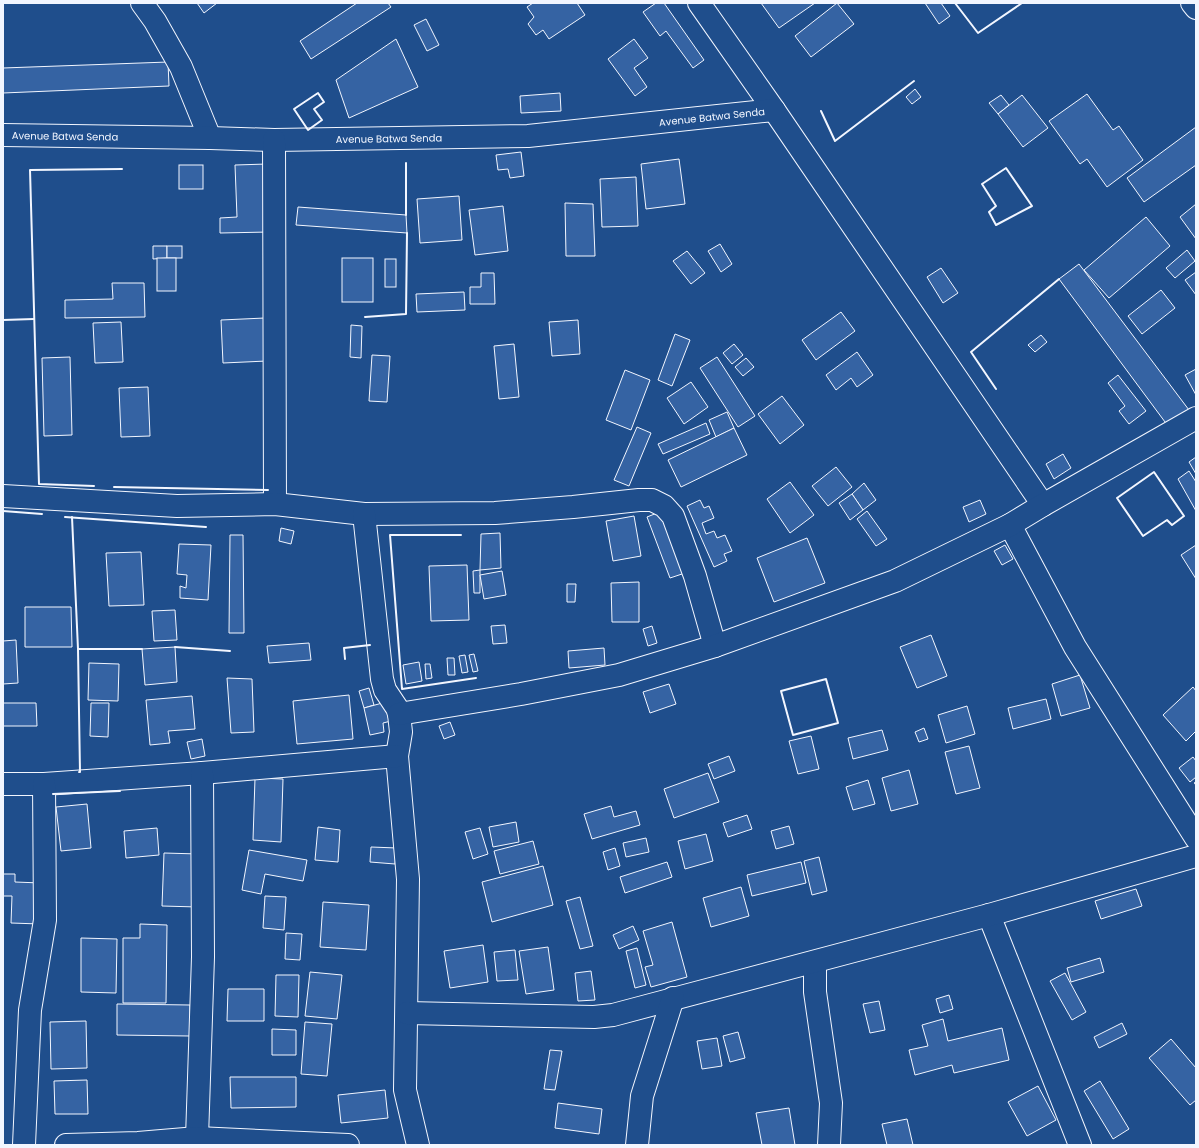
<svg xmlns="http://www.w3.org/2000/svg" width="1199" height="1148" viewBox="0 0 1199 1148" font-family="Poppins,sans-serif">
	<style>
		.building { fill: #3563a3; stroke: #f2f6ff }
		.lines { fill: none; stroke-linecap: round; stroke-linejoin: round }
		.minor-casing { stroke: #f2f6ff; stroke-width: 24 }
		.minor { stroke: #1f4e8c; stroke-width: 22 }
		.wall { stroke: #f2f6ff; stroke-width: 2 }
		.labels { text-anchor: middle; dominant-baseline: central; stroke-width: 3; stroke-linejoin: round; paint-order: stroke }
		.street-label { font-size: 10px; fill: #f2f6ff; stroke: #1f4e8c }
	</style>
	<rect width="100%" height="100%" fill="#1f4e8c"/>
	<g class="building">
		<polygon points="197,3 217,3 204,13"/>
		<polygon points="357,3 388,3 391,7 311,59 300,41"/>
		<polygon points="533,3 577,3 585,15 549,39 543,30 536,35 528,24 534,17 527,7"/>
		<polygon points="656,3 664,3 704,60 693,68 666,31 660,36 643,12"/>
		<polygon points="761,3 815,3 779,28"/>
		<polygon points="837,3 854,24 811,57 795,36"/>
		<polygon points="925,3 941,3 950,16 939,24"/>
		<polygon points="426,19 439,45 427,51 414,25"/>
		<polygon points="396,39 418,87 349,118 336,80"/>
		<polygon points="634,39 648,58 634,68 647,87 635,96 608,59"/>
		<polygon points="168,62 169,86 3,93 3,68"/>
		<polygon points="915,89 921,97 912,104 906,97"/>
		<polygon points="560,93 561,111 521,113 520,96"/>
		<polygon points="1087,94 1113,130 1119,126 1143,160 1107,187 1087,159 1080,164 1049,121"/>
		<polygon points="1001,95 1009,105 998,114 989,103"/>
		<polygon points="1022,95 1048,128 1023,147 998,114"/>
		<polygon points="1196,127 1196,165 1144,202 1127,178"/>
		<polygon points="521,152 524,176 510,178 508,169 498,170 496,155"/>
		<polygon points="679,159 685,204 646,209 641,164"/>
		<polygon points="267,164 270,232 220,233 220,218 237,217 235,165"/>
		<rect x="179" y="165" width="24" height="24"/>
		<polygon points="636,177 638,226 602,227 600,179"/>
		<polygon points="459,196 462,240 420,243 417,199"/>
		<polygon points="565,203 593,204 595,256 566,256"/>
		<polygon points="1196,204 1196,239 1180,217"/>
		<polygon points="503,206 508,251 475,255 469,210"/>
		<polygon points="298,207 406,215 407,233 296,225"/>
		<polygon points="1146,217 1170,246 1109,298 1084,270"/>
		<polygon points="720,244 732,264 721,272 708,251"/>
		<polygon points="153,246 167,246 167,258 153,259"/>
		<rect x="167" y="246" width="15" height="12"/>
		<polygon points="1187,250 1195,261 1175,278 1166,268"/>
		<polygon points="687,251 705,273 691,284 673,261"/>
		<rect x="157" y="258" width="19" height="33"/>
		<rect x="342" y="258" width="31" height="44"/>
		<rect x="385" y="259" width="11" height="28"/>
		<polygon points="1079,264 1189,410 1168,426 1059,279"/>
		<polygon points="941,268 958,293 943,303 927,277"/>
		<polygon points="1196,272 1196,295 1185,280"/>
		<polygon points="481,273 494,273 495,304 470,304 470,287 481,287"/>
		<polygon points="112,283 144,283 145,317 65,318 65,300 113,299"/>
		<polygon points="1161,290 1175,308 1142,334 1128,316"/>
		<polygon points="464,292 465,310 417,312 416,294"/>
		<polygon points="841,312 855,331 816,360 802,340"/>
		<polygon points="265,318 267,361 223,363 221,320"/>
		<polygon points="578,320 580,354 552,356 549,322"/>
		<polygon points="121,322 123,362 95,363 93,323"/>
		<polygon points="351,325 362,326 361,358 350,357"/>
		<polygon points="675,334 690,340 672,386 658,380"/>
		<polygon points="1041,335 1047,342 1035,352 1028,345"/>
		<polygon points="514,344 519,397 499,399 494,346"/>
		<polygon points="734,344 743,355 732,364 723,353"/>
		<polygon points="857,352 873,375 857,387 851,378 836,390 826,375"/>
		<polygon points="372,355 390,356 387,402 369,401"/>
		<polygon points="70,357 72,435 44,436 42,358"/>
		<polygon points="717,357 755,416 738,427 700,368"/>
		<polygon points="746,358 754,367 743,376 735,367"/>
		<polygon points="1196,369 1196,395 1185,375"/>
		<polygon points="625,370 650,380 631,430 606,420"/>
		<polygon points="1118,375 1146,411 1129,424 1119,411 1125,406 1108,383"/>
		<polygon points="691,382 708,407 684,424 667,398"/>
		<polygon points="148,387 150,436 121,437 119,388"/>
		<polygon points="782,396 804,425 780,444 758,414"/>
		<polygon points="727,412 734,428 716,437 709,420"/>
		<polygon points="706,423 710,434 663,454 658,444"/>
		<polygon points="637,427 651,433 629,486 614,480"/>
		<polygon points="734,428 747,455 681,487 668,460"/>
		<polygon points="1063,454 1071,468 1054,479 1046,464"/>
		<polygon points="1196,457 1196,474 1189,462"/>
		<polygon points="836,467 852,487 828,506 812,486"/>
		<polygon points="1189,471 1196,482 1196,511 1178,479"/>
		<polygon points="790,482 814,515 790,533 767,499"/>
		<polygon points="864,483 876,500 863,510 852,494"/>
		<polygon points="852,494 863,510 850,520 839,503"/>
		<polygon points="700,500 704,508 709,506 714,518 702,523 706,534 714,531 717,538 725,535 732,551 724,554 727,561 714,567 687,506"/>
		<polygon points="980,500 986,514 969,522 963,507"/>
		<polygon points="662,511 685,573 670,578 647,517"/>
		<polygon points="867,511 887,539 876,546 857,519"/>
		<polygon points="634,516 641,556 613,561 606,521"/>
		<polygon points="281,528 294,531 291,544 279,541"/>
		<polygon points="500,533 501,568 480,570 481,534"/>
		<polygon points="230,535 243,535 244,633 229,633"/>
		<polygon points="807,538 825,583 774,602 757,558"/>
		<polygon points="179,544 211,545 208,600 180,598 180,586 186,588 187,575 177,574"/>
		<polygon points="1005,545 1013,559 1002,565 994,551"/>
		<polygon points="1196,545 1196,579 1181,555"/>
		<polygon points="141,552 144,605 109,606 106,553"/>
		<polygon points="467,565 469,620 431,621 429,566"/>
		<polygon points="480,570 480,593 474,593 473,571"/>
		<polygon points="502,571 506,595 484,599 480,575"/>
		<polygon points="639,582 639,622 612,622 611,583"/>
		<polygon points="567,584 576,584 575,602 567,602"/>
		<polygon points="25,607 71,607 72,647 25,647"/>
		<polygon points="175,610 177,640 154,641 152,611"/>
		<polygon points="505,625 507,643 493,644 491,626"/>
		<polygon points="652,626 657,643 648,646 643,629"/>
		<polygon points="931,635 947,676 917,688 900,647"/>
		<polygon points="16,640 18,683 3,684 3,641"/>
		<polygon points="309,643 311,660 269,663 267,646"/>
		<polygon points="175,647 177,682 145,685 142,649"/>
		<polygon points="604,648 605,665 569,668 568,651"/>
		<polygon points="474,654 478,671 473,672 469,655"/>
		<polygon points="465,655 468,672 462,673 459,656"/>
		<polygon points="447,658 454,658 455,675 448,675"/>
		<polygon points="419,662 422,681 406,684 403,665"/>
		<polygon points="89,663 119,664 118,701 88,700"/>
		<polygon points="425,664 430,664 432,678 426,679"/>
		<polygon points="1080,675 1090,708 1061,716 1052,684"/>
		<polygon points="227,678 252,679 254,732 231,733"/>
		<polygon points="669,684 676,704 650,713 643,692"/>
		<polygon points="1193,687 1196,691 1196,731 1186,741 1163,715"/>
		<polygon points="369,688 374,705 364,708 359,691"/>
		<polygon points="349,695 353,739 297,744 293,701"/>
		<polygon points="192,696 195,729 168,731 170,743 150,745 146,700"/>
		<polygon points="1046,699 1051,719 1013,729 1008,708"/>
		<polygon points="386,702 391,721 383,723 384,732 370,735 364,708"/>
		<polygon points="3,703 36,703 37,726 3,726"/>
		<polygon points="91,703 109,703 108,737 90,736"/>
		<polygon points="967,706 975,734 946,743 938,715"/>
		<polygon points="450,722 455,735 444,739 439,726"/>
		<polygon points="924,728 928,739 919,742 915,732"/>
		<polygon points="882,730 888,750 853,759 848,738"/>
		<polygon points="811,736 819,769 798,774 789,741"/>
		<polygon points="202,739 205,756 191,759 187,742"/>
		<polygon points="969,746 980,788 956,794 945,752"/>
		<polygon points="729,756 735,771 714,779 708,764"/>
		<polygon points="1193,757 1196,761 1196,777 1190,782 1179,768"/>
		<polygon points="909,770 918,804 891,811 882,778"/>
		<polygon points="708,773 719,802 674,818 664,789"/>
		<polygon points="255,778 283,779 281,842 253,840"/>
		<polygon points="868,780 875,804 853,810 846,787"/>
		<polygon points="87,804 91,848 61,851 56,807"/>
		<polygon points="611,806 614,817 636,811 640,825 592,839 584,814"/>
		<polygon points="747,815 752,829 728,837 723,823"/>
		<polygon points="516,822 519,842 493,847 489,827"/>
		<polygon points="789,826 794,844 776,849 771,831"/>
		<polygon points="318,827 340,830 338,862 315,860"/>
		<polygon points="157,828 159,855 126,858 124,831"/>
		<polygon points="480,828 488,854 473,859 465,832"/>
		<polygon points="706,834 713,861 685,869 678,841"/>
		<polygon points="646,838 649,852 626,857 623,843"/>
		<polygon points="533,841 539,864 500,874 494,851"/>
		<polygon points="371,847 397,848 395,864 370,862"/>
		<polygon points="615,848 620,866 608,870 603,852"/>
		<polygon points="249,850 307,860 303,881 265,874 261,894 242,890"/>
		<polygon points="164,853 199,854 198,907 162,906"/>
		<polygon points="819,857 827,891 812,895 804,861"/>
		<polygon points="667,862 672,877 625,893 620,877"/>
		<polygon points="801,862 806,883 752,896 747,875"/>
		<polygon points="543,866 553,905 492,922 482,882"/>
		<polygon points="3,874 15,874 15,882 41,883 40,924 11,923 12,896 3,896"/>
		<polygon points="741,887 749,916 711,927 703,898"/>
		<polygon points="1136,889 1142,906 1101,919 1095,901"/>
		<polygon points="265,896 286,897 284,930 263,928"/>
		<polygon points="580,897 593,946 580,949 566,901"/>
		<polygon points="323,902 369,905 366,950 320,947"/>
		<polygon points="672,922 687,977 651,987 645,967 653,965 643,931"/>
		<polygon points="140,924 167,925 166,1003 123,1003 123,938 140,938"/>
		<polygon points="633,926 639,940 619,949 613,935"/>
		<polygon points="286,933 302,934 300,960 285,959"/>
		<polygon points="81,938 117,939 116,993 81,992"/>
		<polygon points="483,945 488,982 450,988 444,951"/>
		<polygon points="548,947 554,990 526,994 519,951"/>
		<polygon points="637,948 646,985 635,988 626,951"/>
		<polygon points="515,950 518,980 497,981 494,952"/>
		<polygon points="1100,958 1104,972 1071,982 1067,968"/>
		<polygon points="591,971 595,1000 578,1001 575,973"/>
		<polygon points="310,972 342,975 337,1019 305,1016"/>
		<polygon points="1065,973 1086,1012 1072,1020 1050,981"/>
		<polygon points="276,975 299,975 298,1017 275,1016"/>
		<polygon points="228,989 264,989 264,1021 227,1021"/>
		<polygon points="949,995 953,1009 940,1013 936,999"/>
		<polygon points="879,1001 885,1030 870,1033 863,1004"/>
		<polygon points="117,1004 190,1005 190,1036 117,1035"/>
		<polygon points="943,1019 948,1041 1002,1028 1009,1060 954,1073 952,1065 915,1075 909,1050 928,1046 922,1025"/>
		<polygon points="86,1021 87,1068 51,1069 50,1022"/>
		<polygon points="305,1022 332,1024 327,1076 301,1074"/>
		<polygon points="1122,1023 1127,1034 1099,1048 1094,1037"/>
		<polygon points="272,1029 296,1030 296,1055 272,1055"/>
		<polygon points="738,1032 745,1058 730,1062 723,1036"/>
		<polygon points="717,1038 722,1066 702,1069 697,1041"/>
		<polygon points="1171,1039 1196,1068 1196,1100 1190,1105 1149,1058"/>
		<polygon points="550,1050 562,1051 555,1090 544,1089"/>
		<polygon points="230,1077 296,1077 296,1107 231,1108"/>
		<polygon points="87,1080 88,1114 55,1114 54,1081"/>
		<polygon points="1100,1081 1129,1129 1113,1139 1084,1091"/>
		<polygon points="1038,1086 1056,1120 1027,1136 1008,1102"/>
		<polygon points="385,1090 388,1118 341,1123 338,1095"/>
		<polygon points="558,1103 602,1109 599,1134 555,1128"/>
		<polygon points="789,1108 795,1145 762,1145 756,1113"/>
		<polygon points="907,1119 913,1145 887,1145 882,1124"/>
	</g>
	<g class="lines">
		<defs>
			<g id="minor">
				<polyline points="142,3 155,21 181,67 210,138"/>
				<polyline points="699,3 774,110 1043,505"/>
				<polyline points="1192,3 1196,8"/>
				<path id="s1" d="M3,135L210,138L274,140L528,136L774,110"/>
				<polyline points="274,140 275,504"/>
				<polyline points="3,496 177,506 275,504 364,514 495,513 573,507 639,500 652,500 664,506 673,516 695,576 715,646"/>
				<polyline points="364,514 382,679 385,690 397,708 399,714 401,732 397,756 408,879 405,1090 418,1145"/>
				<polyline points="1010,525 1075,647 1196,838"/>
				<polyline points="399,714 521,694 619,675 715,646 895,581 1010,525 1043,505 1196,418"/>
				<polyline points="3,784 44,784 202,773 397,756"/>
				<polyline points="989,915 1080,1145"/>
				<polyline points="815,962 815,992 831,1103 829,1145"/>
				<polyline points="407,1013 594,1017 613,1015 989,915 1196,856"/>
				<polyline points="197,1138 203,957 202,773"/>
				<polyline points="24,1145 30,1010 45,920 44,784"/>
				<polyline points="66,1145 138,1143 197,1138 348,1145"/>
				<polyline points="637,1145 642,1096 673,998"/>
			</g>
		</defs>
		<use href="#minor" class="minor-casing"/>
		<use href="#minor" class="minor"/>
		<g class="wall">
			<polyline points="955,3 978,33 1022,3"/>
			<polygon points="318,93 324,102 314,109 322,120 308,130 294,109"/>
			<polyline points="821,111 835,141 914,81"/>
			<polyline points="406,163 406,215"/>
			<polygon points="1006,168 1032,206 996,225 989,212 996,206 982,184"/>
			<polyline points="365,317 406,314 407,233"/>
			<polyline points="3,320 34,319"/>
			<polyline points="996,389 971,352 1059,279"/>
			<polygon points="1154,472 1184,516 1172,525 1167,520 1143,536 1117,498"/>
			<polyline points="94,486 39,484 30,170 122,169"/>
			<polyline points="114,487 268,490"/>
			<polyline points="3,511 42,514"/>
			<polyline points="65,517 206,527"/>
			<polyline points="72,517 78,649 142,649"/>
			<polyline points="461,535 390,535 402,689 476,678"/>
			<polyline points="175,647 230,651"/>
			<polyline points="78,649 80,772 79,772"/>
			<polyline points="345,659 344,648 370,645"/>
			<polygon points="826,679 838,723 793,735 781,691"/>
			<polyline points="1195,783 1196,784"/>
			<polyline points="53,794 120,791"/>
		</g>
	</g>
	<g class="labels">
		<g class="street-label">
			<text stroke="none"><textPath href="#s1" startOffset="710">Avenue Batwa Senda</textPath></text>
			<text stroke="none"><textPath href="#s1" startOffset="62">Avenue Batwa Senda</textPath></text>
			<text stroke="none"><textPath href="#s1" startOffset="386">Avenue Batwa Senda</textPath></text>
		</g>
	</g>
	<rect width="1199" height="1148" fill="none" stroke="#f2f6ff" stroke-width="8"/>
</svg>
